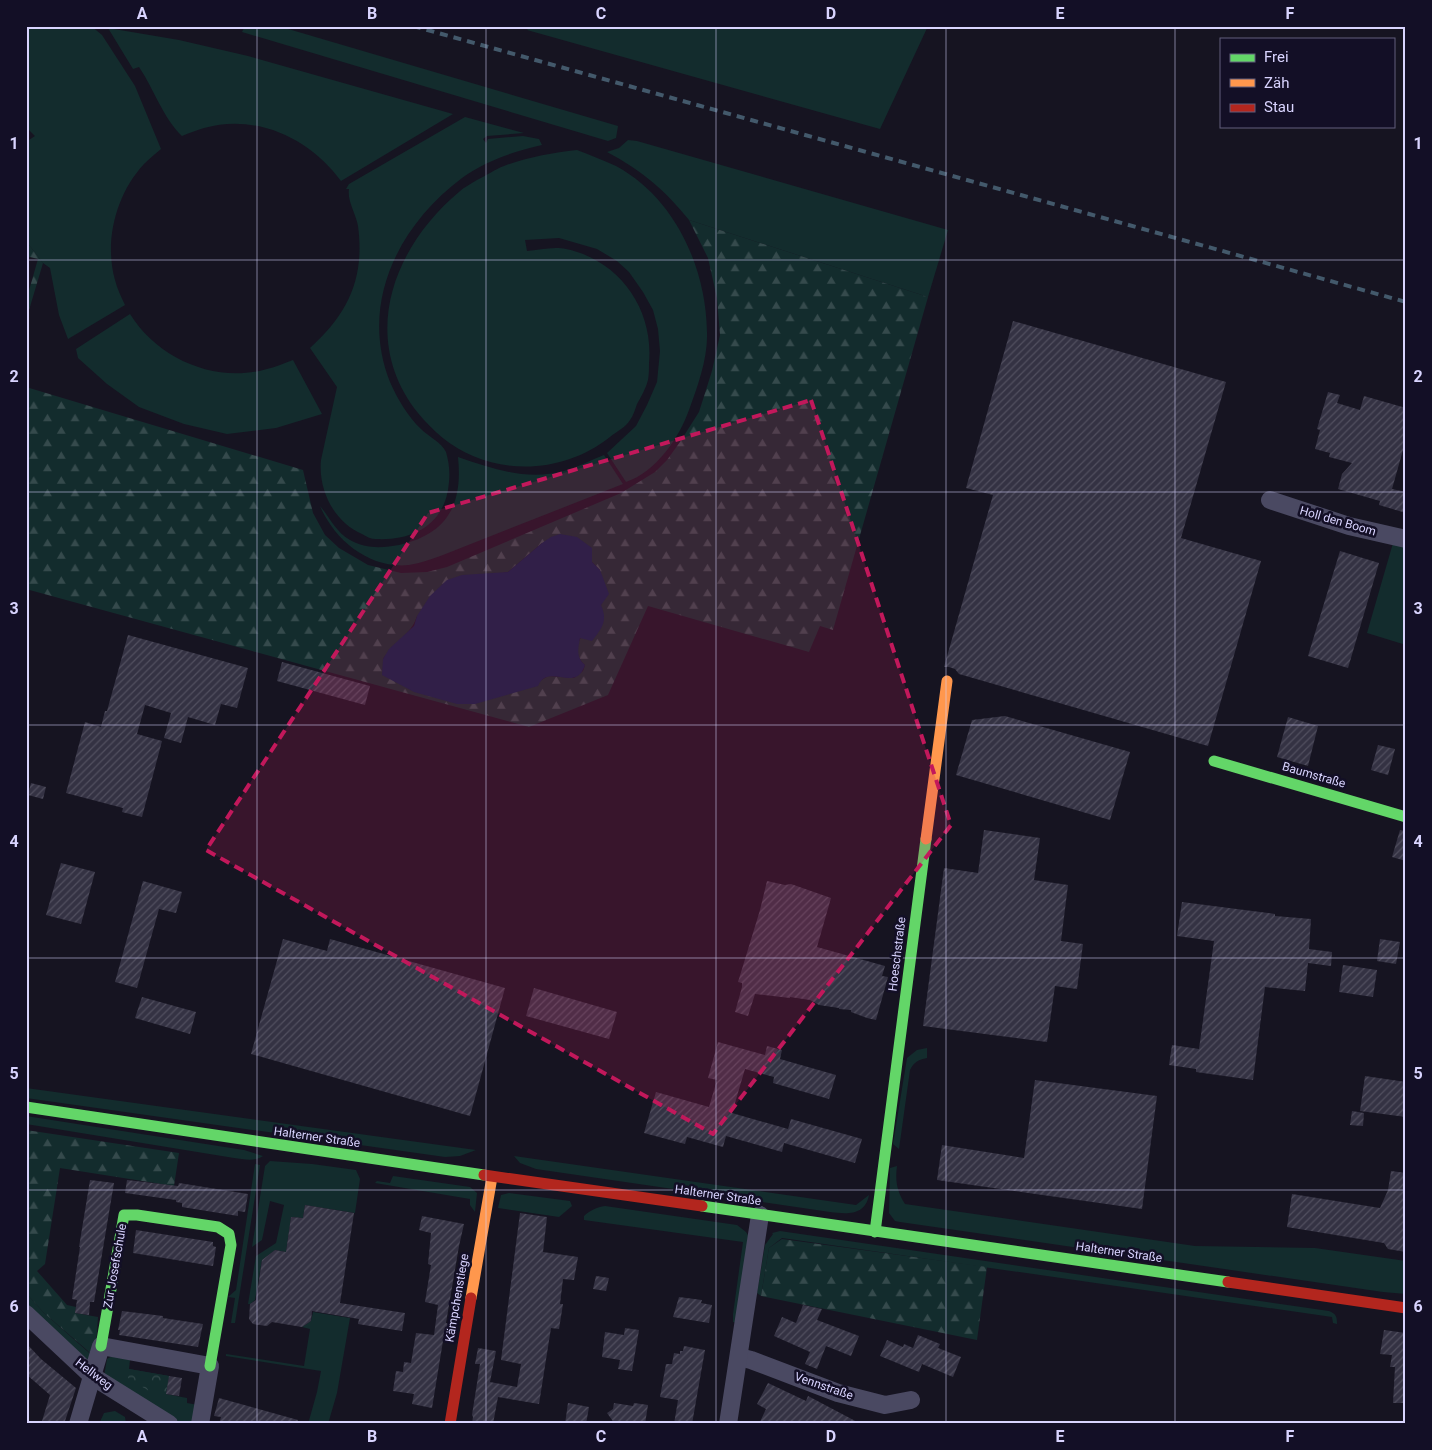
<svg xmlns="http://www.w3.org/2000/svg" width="1432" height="1450" viewBox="0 0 1432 1450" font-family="Roboto,sans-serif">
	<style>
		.grass { fill: #132c2d }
		.forest { fill: url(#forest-firs); fill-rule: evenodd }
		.park { fill: url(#park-crowns) }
		.water { fill: #0d2144 }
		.building { fill: url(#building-hatch) }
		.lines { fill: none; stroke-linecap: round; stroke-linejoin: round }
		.street { stroke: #4a4962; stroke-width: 18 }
		.fast { stroke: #63d668; stroke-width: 11 }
		.slow { stroke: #ff974d; stroke-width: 11 }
		.jam { stroke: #b3261e; stroke-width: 11 }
		.rail { stroke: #43596b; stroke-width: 4; stroke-dasharray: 8 6; stroke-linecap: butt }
		.marked { fill: #c2185b; fill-opacity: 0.2; stroke: #c2185b; stroke-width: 4; stroke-dasharray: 10 6; stroke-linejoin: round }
		.grid { fill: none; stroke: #d9d4ff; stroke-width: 1; stroke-opacity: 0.55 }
		.labels { text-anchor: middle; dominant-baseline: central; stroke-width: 5; stroke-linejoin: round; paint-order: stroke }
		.street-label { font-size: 12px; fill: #d9d4ff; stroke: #130f26 }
		.neatline { fill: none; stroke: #d9d4ff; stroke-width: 2 }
		.grid-label { font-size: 16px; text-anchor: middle; font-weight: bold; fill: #d9d4ff }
	</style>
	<defs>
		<pattern id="forest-firs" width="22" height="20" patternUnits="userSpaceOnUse" patternTransform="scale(1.25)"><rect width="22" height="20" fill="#132c2d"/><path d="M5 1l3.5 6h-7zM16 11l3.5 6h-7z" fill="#354a4c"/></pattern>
		<pattern id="park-crowns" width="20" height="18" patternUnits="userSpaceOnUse" patternTransform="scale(1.25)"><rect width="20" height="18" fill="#132c2d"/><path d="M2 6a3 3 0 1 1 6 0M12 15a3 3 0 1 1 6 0" fill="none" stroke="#354a4c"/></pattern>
		<pattern id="building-hatch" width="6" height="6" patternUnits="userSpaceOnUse" patternTransform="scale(1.25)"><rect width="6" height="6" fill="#343243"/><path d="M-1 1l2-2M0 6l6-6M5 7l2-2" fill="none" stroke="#514f5f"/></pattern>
	</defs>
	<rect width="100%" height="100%" fill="#161421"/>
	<g class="grass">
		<path d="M26,26H91L102,35L135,86L161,149C155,154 149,159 144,164C116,194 104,241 115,280C117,288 121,297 125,305L68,339L59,315L50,268L43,263L26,241V142L35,136L26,127Z"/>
		<polygon points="245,26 278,26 618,126 616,138 608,141 242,32"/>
		<polygon points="531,26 928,26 880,129 527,30"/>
		<path d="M108,28L179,40L248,56L453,114L341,181C310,139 257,113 204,128C197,130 189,133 182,136C163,118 154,89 139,67L133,69Z"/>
		<path d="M465,117L524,133L487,136L483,139L486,143L488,139L523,136L539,139L542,145C515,151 485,161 462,178C398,226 359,304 390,382C397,398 408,417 421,429C428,436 442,443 446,452C449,462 450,472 449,482C446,523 415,541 376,539C371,539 367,537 362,534C334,522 318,490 321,460L337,387L310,348C348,314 365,278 358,226C356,214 347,201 349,189H346L349,184Z"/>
		<path d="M628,140L637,141L948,230L928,297L689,220C665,190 641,170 607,152L619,148Z"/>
		<path d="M577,150C590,155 603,160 616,166C675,198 706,267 707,332C708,358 698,385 689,410C679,438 656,472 626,482L607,453L636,426L647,405L657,382L660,351L658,329L653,310L643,292L629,272L617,261L597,249L559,238L525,240L527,251C539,250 554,246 566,249C619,260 654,309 649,363C649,368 649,375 648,380C646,388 641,397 637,404C635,410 633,416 630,420C626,427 616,432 610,437C571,468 518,475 473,456C451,447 433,431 418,413C359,339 392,248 459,192C464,187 471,184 477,180C486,176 495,169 504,166C528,157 552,153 577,150Z"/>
		<path d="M130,314C158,359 216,384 267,369C276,367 284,363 293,360L322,414L276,428L227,434L184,424L139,407L107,384L78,358L76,349Z"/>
		<path d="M604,455L623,484L443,555C432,559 421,563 409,565C370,569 335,541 320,506C330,518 336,532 350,540C365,549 383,548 399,545C447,534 463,505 458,457C493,469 527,481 564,471C578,467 591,460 604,455Z"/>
		<polygon points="1393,543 1406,546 1406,645 1367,633"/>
		<path d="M927,1048V1058C918,1060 914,1062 910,1070L899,1149L893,1144L907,1058L917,1050Z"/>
		<polygon points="26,1088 476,1150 460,1156 445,1157 26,1098"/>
		<path d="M26,1116L244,1150L263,1156C255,1162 243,1159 234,1158L26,1124Z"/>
		<path d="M514,1156L856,1205L869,1195C865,1216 847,1214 830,1212L536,1169L520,1163Z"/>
		<polygon points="270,1161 312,1164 356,1170 360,1179 355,1213 305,1205 303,1218 291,1217 286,1252 275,1250 262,1260 255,1300 250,1304 248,1304 256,1256 276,1243 284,1205 270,1201 262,1240 252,1247 265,1166"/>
		<polygon points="255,1164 260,1165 235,1323 231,1323 235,1298 228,1297 236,1290"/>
		<path d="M897,1166C895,1181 897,1191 905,1204L1195,1246L1315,1248L1406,1261V1294L1383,1292L900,1222L895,1221L889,1213L890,1168Z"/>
		<polygon points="393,1176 470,1187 477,1193 475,1212 470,1205 470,1199 375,1183 377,1181 390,1183"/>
		<polygon points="509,1193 570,1201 572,1206 559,1217 498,1208 501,1195"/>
		<path d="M605,1206L737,1225L746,1232L749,1237L737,1323L733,1322V1314L743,1242L584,1220V1216C589,1211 597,1207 605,1206Z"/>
		<path d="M780,1231L1329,1311C1336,1314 1337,1316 1337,1324L1333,1323L1332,1317L782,1238L769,1248L761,1296L757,1293L765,1245L773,1234L772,1233Z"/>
		<polygon points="26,1293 44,1313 95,1358 93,1368 70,1347 26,1304"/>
		<polygon points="313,1312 350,1318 337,1393 328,1424 308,1424 317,1392 321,1371 226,1356 226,1354 304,1366 310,1329 302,1327 311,1321"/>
		<path d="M112,1356L130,1360L129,1369L169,1376L166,1394L187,1398V1403L198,1405L192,1424C169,1424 126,1390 104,1376L107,1359Z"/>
		<polygon points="115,1411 125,1417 126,1424 99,1424 104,1413"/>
	</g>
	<g class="forest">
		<path d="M689,220L928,297L833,630L820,626L809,652L648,606L608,695L529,727L26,589V387L303,470L313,513L325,535L339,548L368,565L401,573L427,572L447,567L621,493L655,472L667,460L680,442L699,412L712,371L720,335L717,298L708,258ZM542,543L592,562L600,570C600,579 603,598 601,606C595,624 563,645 585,665L583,671L574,678L548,676L540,681L383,659C393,643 412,634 417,616L494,574L508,572Z"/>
		<polygon points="26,241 43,263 26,320 26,301 38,259 26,256"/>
		<polygon points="26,1130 179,1153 174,1186 60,1168 45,1264 37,1271 67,1305 76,1307 75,1313 98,1317 95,1357 44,1313 26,1293"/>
		<polygon points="782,1239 987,1267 977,1340 761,1296 769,1248"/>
	</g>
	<polygon class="park" points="129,1369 169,1376 165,1401 128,1378"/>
	<path class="water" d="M560,534L577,537L592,548V562L600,570L609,594L601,605C608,621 602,628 592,641L580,638C578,649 576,657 585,665C576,694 548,662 538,686L475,704H457L414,692L382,675L383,659L389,649L414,626L417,616L430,596L447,580L462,575L508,572L542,543L551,537Z"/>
	<g class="building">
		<polygon points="1013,321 1226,382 1181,538 1261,561 1208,746 959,674 955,669 949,667 944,667 993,495 966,488"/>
		<polygon points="1328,392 1340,395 1337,403 1360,410 1364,396 1406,408 1406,451 1403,450 1392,489 1406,492 1406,513 1379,505 1380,501 1338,489 1342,474 1352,463 1329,457 1330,453 1315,449 1320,430 1317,429"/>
		<polygon points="1340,551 1379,563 1348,668 1308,656"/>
		<polygon points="128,635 248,668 237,708 221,704 215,725 188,717 181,743 164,738 171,713 145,705 137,734 162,741 142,817 122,812 123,808 66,793 85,722 101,727 105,711 107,711"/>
		<polygon points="282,662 370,686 365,705 277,681"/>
		<polygon points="1005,716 1130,752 1110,820 956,775 972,720"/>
		<polygon points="1288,717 1318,726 1308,766 1277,757"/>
		<polygon points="1378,745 1395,749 1388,775 1371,770"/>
		<polygon points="31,783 46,787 43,799 28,795"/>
		<polygon points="984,830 1040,838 1034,880 1068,885 1061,941 1083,944 1077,989 1055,986 1047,1042 923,1026 944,868 978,873"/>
		<polygon points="1400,830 1406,831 1406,861 1392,857"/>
		<polygon points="61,863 95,872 81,924 46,915"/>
		<polygon points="143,881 182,892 176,913 159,909 137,988 115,982"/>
		<polygon points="767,881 785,885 791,884 831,898 817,947 885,966 882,976 888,977 876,1020 867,1018 851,1012 851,1010 839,1009 839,1008 819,1005 810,1000 790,997 790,998 755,994 748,1016 735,1012 742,987 742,983 738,982 760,910"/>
		<polygon points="1182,902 1275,914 1275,916 1311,919 1309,949 1332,952 1331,966 1308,963 1305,991 1265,987 1253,1080 1196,1072 1196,1069 1169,1065 1172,1045 1199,1049 1214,941 1177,936"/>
		<polygon points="283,939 327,951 330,939 505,988 470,1116 251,1054"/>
		<polygon points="1380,939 1400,942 1396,964 1377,961"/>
		<polygon points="1343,965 1377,970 1373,997 1339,992"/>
		<polygon points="534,988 617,1012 609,1039 526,1016"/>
		<polygon points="142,997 196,1012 190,1034 135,1018"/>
		<polygon points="718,1042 765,1055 767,1046 782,1050 780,1059 836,1075 829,1099 773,1083 774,1077 745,1069 732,1113 788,1129 791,1119 862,1139 855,1163 784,1143 782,1152 726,1136 723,1147 687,1137 685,1144 644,1133 656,1092 709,1107 717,1080 708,1078"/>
		<polygon points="1365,1076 1406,1082 1406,1117 1360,1111"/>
		<polygon points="1035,1080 1157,1096 1142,1209 937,1180 942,1145 1024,1158"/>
		<polygon points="1352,1111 1364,1113 1363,1126 1350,1125"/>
		<polygon points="1391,1171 1406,1173 1406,1252 1388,1249 1384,1243 1287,1227 1292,1194 1380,1208 1388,1190"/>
		<polygon points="90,1180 114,1183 94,1302 90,1302 89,1315 75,1313 77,1300 72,1299 80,1247 79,1247"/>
		<polygon points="127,1180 178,1186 179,1183 248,1194 245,1212 238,1211 238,1216 182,1207 182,1203 176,1202 176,1200 125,1193"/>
		<polygon points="305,1205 354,1213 340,1303 405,1313 402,1331 358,1324 359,1319 312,1311 311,1321 302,1327 272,1322 267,1326 253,1324 249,1319 250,1304 256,1300 262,1260 275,1250 286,1252 291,1217 303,1218"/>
		<polygon points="520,1213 547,1217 543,1252 578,1257 574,1280 563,1279 560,1304 563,1304 559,1329 551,1328 539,1404 498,1397 493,1424 472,1424 473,1417 472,1415 480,1364 475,1364 478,1348 496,1351 490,1382 517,1387 521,1364 501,1360"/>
		<polygon points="422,1216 464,1224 459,1246 446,1323 449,1324 448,1336 444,1336 443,1341 432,1408 412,1404 414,1394 393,1391 396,1371 403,1372 404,1362 411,1363 416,1333 434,1335 438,1305 425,1302 431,1265 428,1264 431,1233 419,1230"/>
		<polygon points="136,1230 213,1242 213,1246 216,1247 213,1266 133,1253"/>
		<polygon points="596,1276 609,1278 606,1291 593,1289"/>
		<polygon points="679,1297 702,1300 701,1303 712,1305 709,1323 673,1317"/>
		<polygon points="803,1305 822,1309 817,1320 859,1336 851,1356 826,1346 817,1369 805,1364 810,1352 774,1336 782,1317 796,1323"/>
		<polygon points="122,1311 163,1316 163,1318 203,1324 198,1347 119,1335 120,1330 118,1330"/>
		<polygon points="625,1328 639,1330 632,1371 618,1369 620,1360 602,1357 605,1332 624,1335"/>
		<polygon points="1384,1330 1406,1333 1405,1403 1393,1403 1395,1367 1390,1367 1392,1355 1380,1354"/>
		<polygon points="918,1335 940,1344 938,1348 961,1357 953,1377 922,1364 919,1372 880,1356 887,1340 903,1347 904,1344 913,1348"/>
		<polygon points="26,1343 41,1359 76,1388 64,1424 50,1424 42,1421 50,1395 26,1374"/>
		<polygon points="684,1346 705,1350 692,1424 674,1424 678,1400 660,1397 666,1364 672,1364 674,1353 680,1354 680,1351 683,1351"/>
		<polygon points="169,1376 182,1378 179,1396 166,1394"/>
		<polygon points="768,1383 806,1401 808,1396 861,1424 759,1424 766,1409 757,1404"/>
		<polygon points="219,1398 298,1420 297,1424 219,1424 221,1417 214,1416"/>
		<polygon points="568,1403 589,1407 586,1424 565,1424"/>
		<polygon points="614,1403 633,1406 634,1403 648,1405 645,1424 615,1424 607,1413 613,1409"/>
	</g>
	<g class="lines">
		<g class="street">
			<polyline points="1270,500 1349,526 1406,539"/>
			<polyline points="26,1314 92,1376 169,1424"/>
			<polyline points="739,1357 751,1360 838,1393 885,1405 911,1400"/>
			<polyline points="78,1424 101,1346 210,1366 200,1424"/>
			<polyline points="728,1424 760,1215"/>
		</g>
		<g class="fast">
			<polyline points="1214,761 1406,817"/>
			<polyline points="26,1107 484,1175"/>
			<polyline points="702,1206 1228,1282"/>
			<polyline points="875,1232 926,839"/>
			<polyline points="101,1346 124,1215 137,1215 218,1227 229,1234 231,1245 210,1366"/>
		</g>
		<g class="slow">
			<polyline points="926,839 947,681"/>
			<polyline points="471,1298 492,1177"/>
		</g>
		<g class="jam">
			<polyline points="484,1175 702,1206"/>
			<polyline points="1228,1282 1406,1308"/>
			<polyline points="450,1424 471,1298"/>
		</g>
		<polyline class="rail" points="413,26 1406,302"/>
	</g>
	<path class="marked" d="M811,400L951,825L713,1134L206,850L428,513Z"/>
	<path class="grid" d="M257,26V1424M486,26V1424M716,26V1424M946,26V1424M1175,26V1424M26,260H1406M26,492H1406M26,725H1406M26,958H1406M26,1190H1406"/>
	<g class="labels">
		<g class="street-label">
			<text transform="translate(1338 521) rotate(16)">Holl den Boom</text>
			<text transform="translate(1314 775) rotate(16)">Baumstraße</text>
			<text transform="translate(897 954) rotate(-83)">Hoeschstraße</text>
			<text transform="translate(317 1137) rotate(8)">Halterner Straße</text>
			<text transform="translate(718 1195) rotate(8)">Halterner Straße</text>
			<text transform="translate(1119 1252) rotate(8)">Halterner Straße</text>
			<text transform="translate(115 1266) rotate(-80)">Zur Josefschule</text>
			<text transform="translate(457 1298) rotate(-80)">Kämpchenstiege</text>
			<text transform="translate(94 1374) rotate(37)">Hellweg</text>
			<text transform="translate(824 1386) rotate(19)">Vennstraße</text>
		</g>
	</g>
	<rect width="1432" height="1450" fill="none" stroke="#130f26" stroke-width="55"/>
	<rect x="1220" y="38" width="175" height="90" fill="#130f26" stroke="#625e7d"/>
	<rect x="1230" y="54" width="25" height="8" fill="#63d668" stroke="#625e7d"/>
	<text x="1264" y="62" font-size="15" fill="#d9d4ff">Frei</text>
	<rect x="1230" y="79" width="25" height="8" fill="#ff974d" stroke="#625e7d"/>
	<text x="1264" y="88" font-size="15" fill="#d9d4ff">Zäh</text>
	<rect x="1230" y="104" width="25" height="8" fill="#b3261e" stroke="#625e7d"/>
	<text x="1264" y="112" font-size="15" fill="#d9d4ff">Stau</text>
	<rect x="28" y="28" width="1376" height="1394" class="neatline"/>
	<g class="grid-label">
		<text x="142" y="19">A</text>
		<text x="372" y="19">B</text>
		<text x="601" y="19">C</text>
		<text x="831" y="19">D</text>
		<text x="1060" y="19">E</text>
		<text x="1290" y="19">F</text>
		<text x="14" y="149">1</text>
		<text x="1418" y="149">1</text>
		<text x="14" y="382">2</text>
		<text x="1418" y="382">2</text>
		<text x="14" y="614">3</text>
		<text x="1418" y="614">3</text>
		<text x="14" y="847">4</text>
		<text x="1418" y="847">4</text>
		<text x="14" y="1079">5</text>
		<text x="1418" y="1079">5</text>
		<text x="14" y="1312">6</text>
		<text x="1418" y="1312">6</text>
		<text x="142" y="1442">A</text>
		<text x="372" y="1442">B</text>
		<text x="601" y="1442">C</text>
		<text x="831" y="1442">D</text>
		<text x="1060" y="1442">E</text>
		<text x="1290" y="1442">F</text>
	</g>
</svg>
